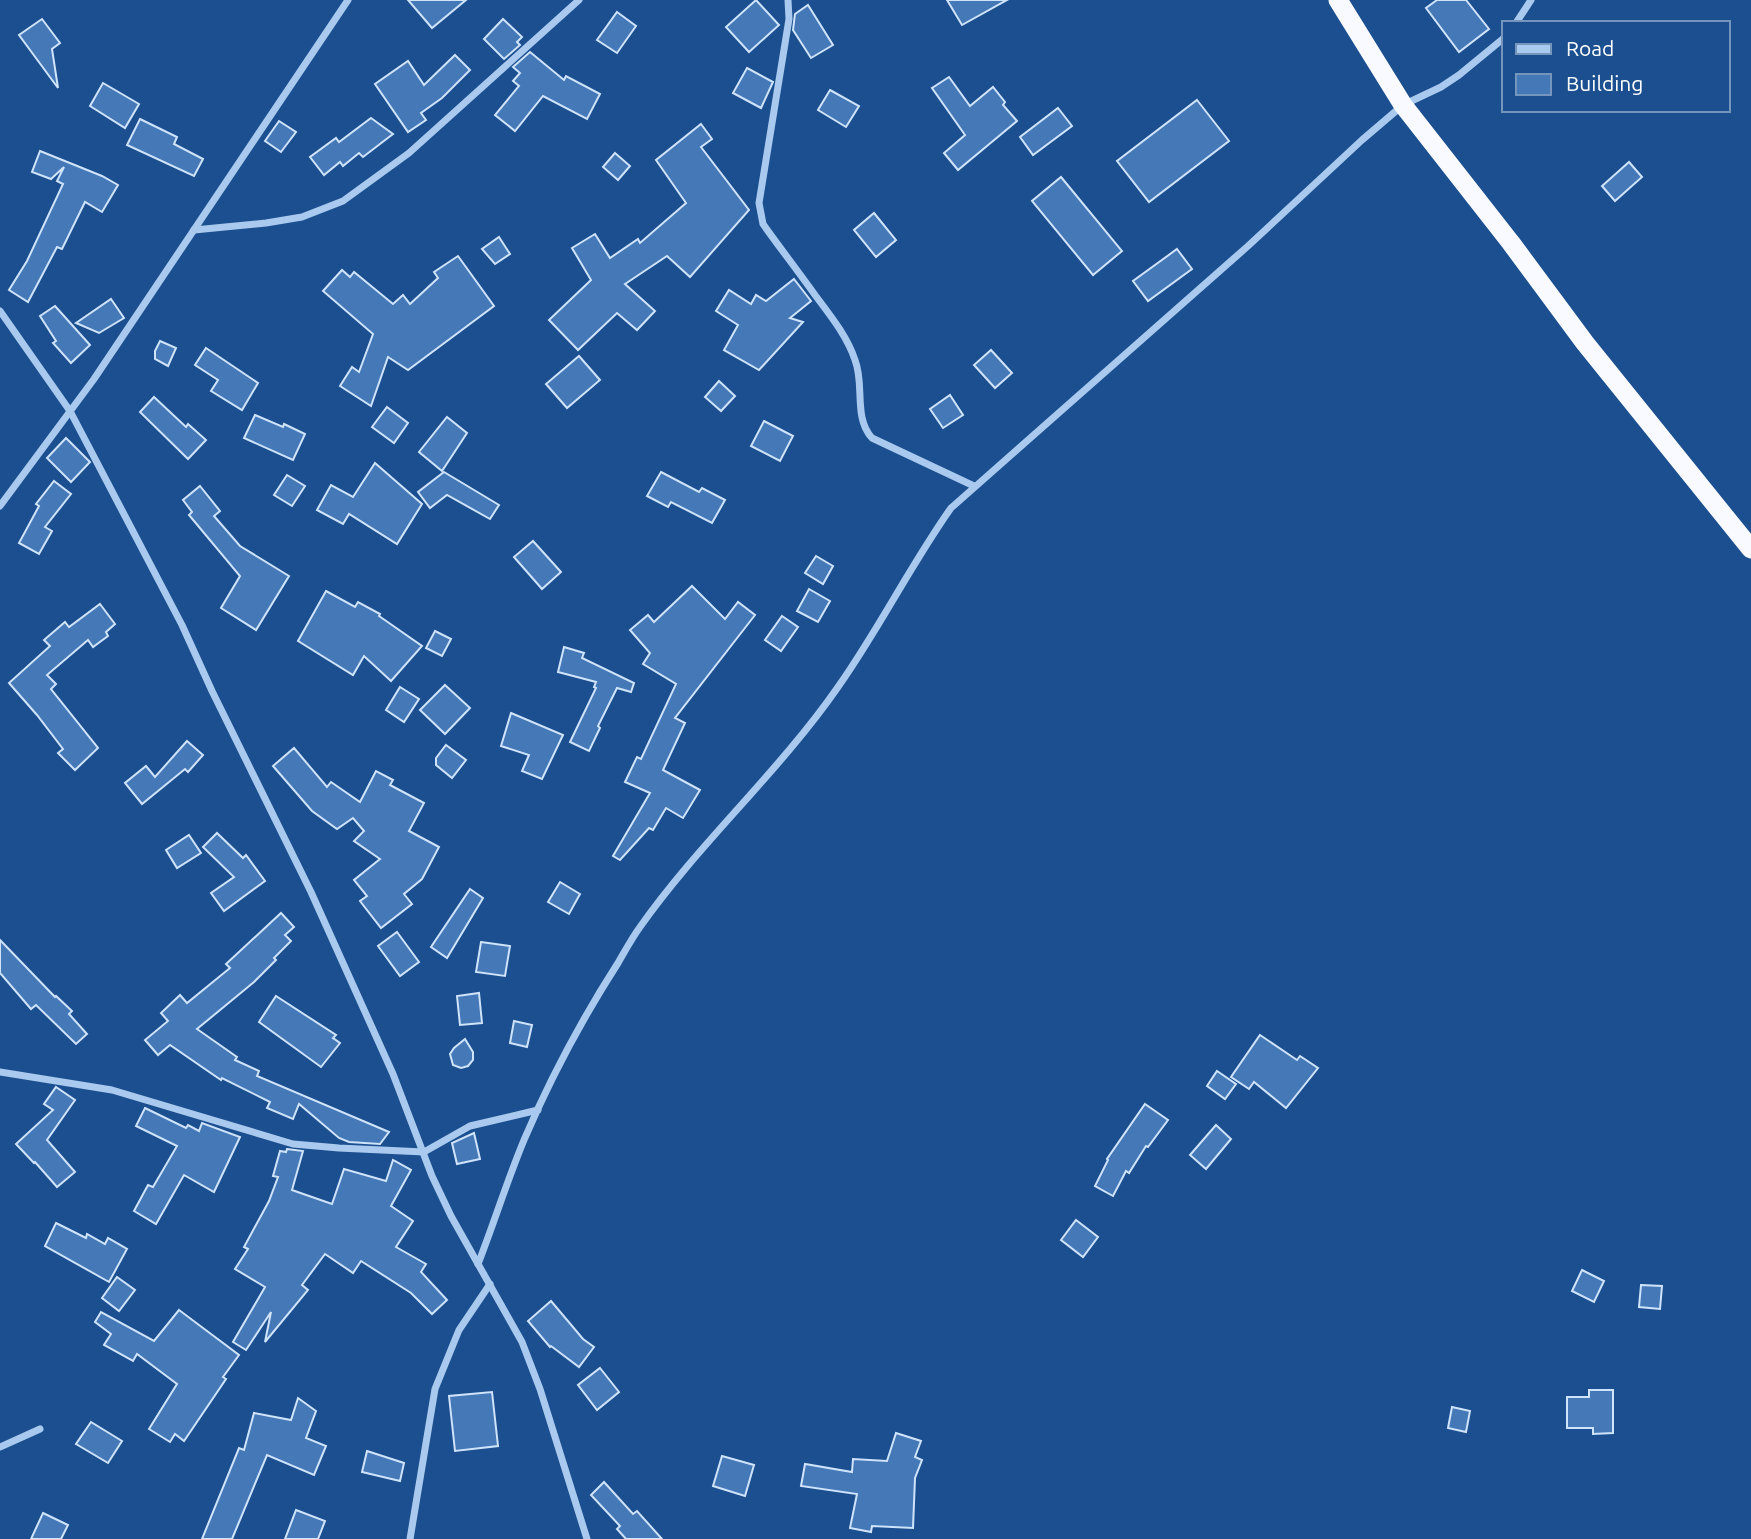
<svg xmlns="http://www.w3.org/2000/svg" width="1751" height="1539" viewBox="0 0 1751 1539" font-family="Ubuntu,sans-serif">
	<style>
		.building { fill: #4478b7; stroke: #cfe3fa; stroke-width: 2 }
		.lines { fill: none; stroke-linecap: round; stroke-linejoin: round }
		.minor { stroke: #a9c9ee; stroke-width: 7 }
		.trunk { stroke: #f8faff; stroke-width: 19 }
	</style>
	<rect width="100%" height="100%" fill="#1b4f8f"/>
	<g class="building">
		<polygon points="408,0 466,0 432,28"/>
		<polygon points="756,0 779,25 749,52 726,27"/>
		<polygon points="947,0 1007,0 962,25"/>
		<polygon points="1437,0 1466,0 1489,29 1459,52 1426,8"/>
		<polygon points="808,5 833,45 811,58 793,30 795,14"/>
		<polygon points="617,12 636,26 617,53 597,40"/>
		<polygon points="42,19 60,43 52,49 58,88 19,35"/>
		<polygon points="503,19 522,37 517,42 520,45 504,59 484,39"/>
		<polygon points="530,52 564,80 566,76 600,94 587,119 543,96 515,131 495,115 519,86 513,81 520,73 513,67"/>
		<polygon points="455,55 470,70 442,98 421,113 426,120 408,132 375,84 408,61 424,85"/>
		<polygon points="747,68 773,82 761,108 733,93"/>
		<polygon points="949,77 970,106 993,87 1005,102 1003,105 1017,121 958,170 944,153 965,135 932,88"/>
		<polygon points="103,83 139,104 125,128 90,106"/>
		<polygon points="830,90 859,106 846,127 818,110"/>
		<polygon points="1197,100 1229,141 1149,202 1117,161"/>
		<polygon points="1058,108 1072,126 1033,155 1020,137"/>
		<polygon points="371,118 393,134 363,157 359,153 343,166 340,162 324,175 310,157 336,138 339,142"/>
		<polygon points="140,119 177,137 174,144 203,159 194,176 127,145"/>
		<polygon points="279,121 296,132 281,152 265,141"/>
		<polygon points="701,124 712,139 701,147 749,210 690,277 667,256 625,284 655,311 637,330 617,313 578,350 549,320 591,280 572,248 595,234 610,258 638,239 640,243 686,203 656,160"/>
		<polygon points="40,151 102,176 118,185 102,212 85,202 62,249 57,247 28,302 9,290 27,261 63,184 57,181 64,167 51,179 32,172"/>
		<polygon points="615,153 630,166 618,180 603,167"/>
		<polygon points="1629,162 1642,177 1615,201 1602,186"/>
		<polygon points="1061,177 1122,251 1093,275 1032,201"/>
		<polygon points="874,213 896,240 876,257 854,230"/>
		<polygon points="499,237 510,254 495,264 482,249"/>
		<polygon points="1177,249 1192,269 1148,301 1133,281"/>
		<polygon points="458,256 494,306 408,370 388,357 371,406 340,386 352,367 359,372 373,334 323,291 342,270 350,277 354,272 393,304 403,295 410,304 438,278 434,272"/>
		<polygon points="794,279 811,301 790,318 803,322 759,370 724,350 738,325 716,311 729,290 751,304 756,295 766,301"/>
		<polygon points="111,299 124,318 99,333 76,323"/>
		<polygon points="55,306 90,345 71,363 53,343 56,341 40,316"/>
		<polygon points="160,341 176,348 168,366 155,359 155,351"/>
		<polygon points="206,348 258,383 242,410 211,391 218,380 195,365"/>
		<polygon points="991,350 1012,373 995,388 974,365"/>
		<polygon points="579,356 600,380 567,408 546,384"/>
		<polygon points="719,381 735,396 721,411 705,397"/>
		<polygon points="950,395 963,415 943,428 930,409"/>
		<polygon points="154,397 186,427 188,424 206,440 188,459 140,412"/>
		<polygon points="387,407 408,423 394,443 372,427"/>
		<polygon points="255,415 283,427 284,424 305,434 293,460 244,438"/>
		<polygon points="447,417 467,433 442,471 419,452"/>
		<polygon points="764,421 793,436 780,461 751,446"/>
		<polygon points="66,438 90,462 71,482 47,458"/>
		<polygon points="375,463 422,504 397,544 349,514 343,524 317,510 331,485 353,497"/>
		<polygon points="444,472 499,505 490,519 447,495 430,508 418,492"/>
		<polygon points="661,472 699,492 702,488 725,500 712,523 671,502 668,507 647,496"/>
		<polygon points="287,475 305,486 292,506 274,495"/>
		<polygon points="54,481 71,494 45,527 52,531 39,554 19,543 39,506 36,504"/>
		<polygon points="200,486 220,511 214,516 240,546 289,576 256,630 221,608 240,576 189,515 192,512 183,500"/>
		<polygon points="533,541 561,572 542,589 514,557"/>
		<polygon points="816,556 833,566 823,584 805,573"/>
		<polygon points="692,586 725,619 738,602 755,615 675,718 685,723 663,770 700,790 683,818 666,808 653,830 649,828 620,860 613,856 650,793 625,782 637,757 641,759 676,684 643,664 650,653 630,630 648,615 654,622"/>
		<polygon points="809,589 830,601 818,622 797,611"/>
		<polygon points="326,591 355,607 358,602 380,614 379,616 422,646 391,681 364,656 353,675 298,641"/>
		<polygon points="100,604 115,624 106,632 108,636 93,647 88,640 47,675 56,684 51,689 98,748 75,770 58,753 63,749 37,715 9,683 50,646 44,640 65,622 69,627"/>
		<polygon points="782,616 798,627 781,651 765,640"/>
		<polygon points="435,631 451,639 442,656 426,648"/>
		<polygon points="564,647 584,653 582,658 634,683 631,692 617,688 598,726 600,728 589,751 570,742 596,688 594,687 596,682 558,672"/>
		<polygon points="445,685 470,708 445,734 420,710"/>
		<polygon points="400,687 419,699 404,722 386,710"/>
		<polygon points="511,713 563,735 542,779 522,771 529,755 501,746"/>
		<polygon points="187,741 203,755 188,772 185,769 142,804 125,783 146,766 155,777"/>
		<polygon points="446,745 466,760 452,778 436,765 436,758"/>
		<polygon points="294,748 327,787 331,782 360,802 376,771 393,780 390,785 424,803 409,831 439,847 422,879 404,894 412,904 381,928 360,901 367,896 354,880 380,859 354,841 364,831 353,818 337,829 312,811 273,766"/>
		<polygon points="217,833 243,858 246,855 265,881 224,911 211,893 234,877 203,847"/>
		<polygon points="189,835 201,853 177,868 166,850"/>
		<polygon points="560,882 580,894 569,914 548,902"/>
		<polygon points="470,889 483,898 447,958 431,947"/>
		<polygon points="281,913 294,927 285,935 291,941 274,958 276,960 254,982 197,1029 237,1057 235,1060 259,1071 257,1076 389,1132 380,1144 349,1142 339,1138 299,1104 293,1119 267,1108 270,1102 222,1078 221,1080 170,1045 158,1055 145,1040 168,1021 161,1013 180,995 187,1003 230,968 226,964"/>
		<polygon points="397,932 419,962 400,976 378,946"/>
		<polygon points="0,940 55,997 56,996 72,1011 69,1014 87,1034 76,1044 36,1005 31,1009 0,973"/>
		<polygon points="481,942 510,946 505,976 476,972"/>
		<polygon points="479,993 482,1023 460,1025 457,996"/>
		<polygon points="276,996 336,1035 333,1038 340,1043 321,1067 259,1022"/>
		<polygon points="514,1021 532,1025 527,1047 510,1043"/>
		<polygon points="1260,1035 1297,1060 1300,1056 1318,1068 1286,1108 1254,1082 1249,1089 1231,1077"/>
		<polygon points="465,1039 473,1052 473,1060 468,1066 461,1068 453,1065 450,1054 454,1048"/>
		<polygon points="1217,1071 1236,1084 1225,1099 1207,1086"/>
		<polygon points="56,1087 75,1100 47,1140 75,1172 57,1187 35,1162 34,1163 16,1144 53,1110 44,1104"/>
		<polygon points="1145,1104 1168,1120 1148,1147 1146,1146 1129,1173 1126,1171 1113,1196 1095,1186 1108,1160 1107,1159"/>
		<polygon points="145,1108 186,1128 188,1125 199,1131 202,1123 240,1137 214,1192 184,1175 156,1224 134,1211 148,1185 153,1187 177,1146 136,1126"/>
		<polygon points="1216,1125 1231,1139 1206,1169 1190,1155"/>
		<polygon points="474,1133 480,1159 457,1164 452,1143"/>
		<polygon points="287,1149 303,1151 292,1190 332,1204 344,1169 386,1181 393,1160 411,1170 391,1206 413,1221 396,1247 426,1264 421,1272 447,1300 432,1314 411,1293 361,1261 353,1273 325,1254 302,1285 308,1290 265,1342 271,1312 246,1350 233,1342 265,1287 235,1269 248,1249 244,1247 269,1201 278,1177 273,1176 280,1151 286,1152"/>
		<polygon points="1076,1220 1098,1237 1083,1257 1061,1240"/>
		<polygon points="56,1223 86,1238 87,1234 105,1244 108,1238 127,1249 109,1282 45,1246"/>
		<polygon points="1582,1270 1604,1281 1594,1302 1572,1291"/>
		<polygon points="117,1277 135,1290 119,1311 102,1298"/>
		<polygon points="1641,1285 1662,1286 1660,1309 1639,1307"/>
		<polygon points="551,1301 583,1339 594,1347 579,1367 551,1346 550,1347 528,1321"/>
		<polygon points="179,1310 239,1355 223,1377 226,1379 184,1441 175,1434 170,1442 149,1429 177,1384 137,1354 133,1361 104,1345 111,1334 95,1322 101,1312 154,1341"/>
		<polygon points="600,1368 619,1392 597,1410 578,1385"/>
		<polygon points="1589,1390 1613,1390 1613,1433 1593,1434 1593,1428 1567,1428 1567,1397 1589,1397"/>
		<polygon points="492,1392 498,1446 455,1451 449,1396"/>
		<polygon points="298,1398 316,1411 306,1438 326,1446 314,1475 267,1455 232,1539 202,1539 239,1448 244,1450 254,1413 291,1420"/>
		<polygon points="1452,1407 1470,1411 1466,1432 1448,1428"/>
		<polygon points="91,1422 122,1441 108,1463 76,1444"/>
		<polygon points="896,1433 921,1441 915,1457 922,1460 915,1478 913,1528 872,1526 871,1532 850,1528 857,1494 801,1486 805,1464 852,1472 853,1459 887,1461"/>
		<polygon points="367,1451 404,1463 400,1481 362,1472"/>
		<polygon points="722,1456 754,1465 745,1496 713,1486"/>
		<polygon points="604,1482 633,1514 637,1511 662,1539 626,1539 617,1529 620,1526 591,1495"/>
		<polygon points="296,1510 325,1521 318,1539 285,1539"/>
		<polygon points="43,1513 68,1525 61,1539 31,1539"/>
	</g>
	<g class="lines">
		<g class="minor">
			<path d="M788,0L789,19L759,203L763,224C780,248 798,271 815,295C830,315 847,336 855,360C865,385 853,417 872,438L974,486"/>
			<polyline points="1516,23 1531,0"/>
			<polyline points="194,230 266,223 302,217 343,201 409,153 579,0"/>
			<polyline points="0,311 70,411 182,625 212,691 311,892 393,1074 432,1176 451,1216 522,1342 540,1389 587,1539"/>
			<polyline points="0,506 94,379 348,0"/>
			<polyline points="0,1072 112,1090 293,1144 339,1148 424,1152 470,1126 538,1110"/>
			<path d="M478,1264C494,1223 507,1181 524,1140C550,1079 582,1019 618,963C625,951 632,938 640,927C700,842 779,772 838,687C879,629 910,566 951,508L1248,246L1362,140L1403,105L1441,87L1459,75L1504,38"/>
			<polyline points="0,1447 40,1429"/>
			<polyline points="410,1539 435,1389 459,1330 490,1284"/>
		</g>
		<polyline class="trunk" points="1338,0 1403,105 1511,243 1585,343 1751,549"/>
	</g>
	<rect x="1502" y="21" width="228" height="91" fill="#1b4f8f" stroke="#7695bc" stroke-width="2"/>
	<rect x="1516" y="44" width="35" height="10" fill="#a9c9ee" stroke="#7695bc" stroke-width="2"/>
	<text x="1566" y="56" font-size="21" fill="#ffffff">Road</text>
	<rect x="1516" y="74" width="35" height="21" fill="#4478b7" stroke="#7695bc" stroke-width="2"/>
	<text x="1566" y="91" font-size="21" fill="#ffffff">Building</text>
</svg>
